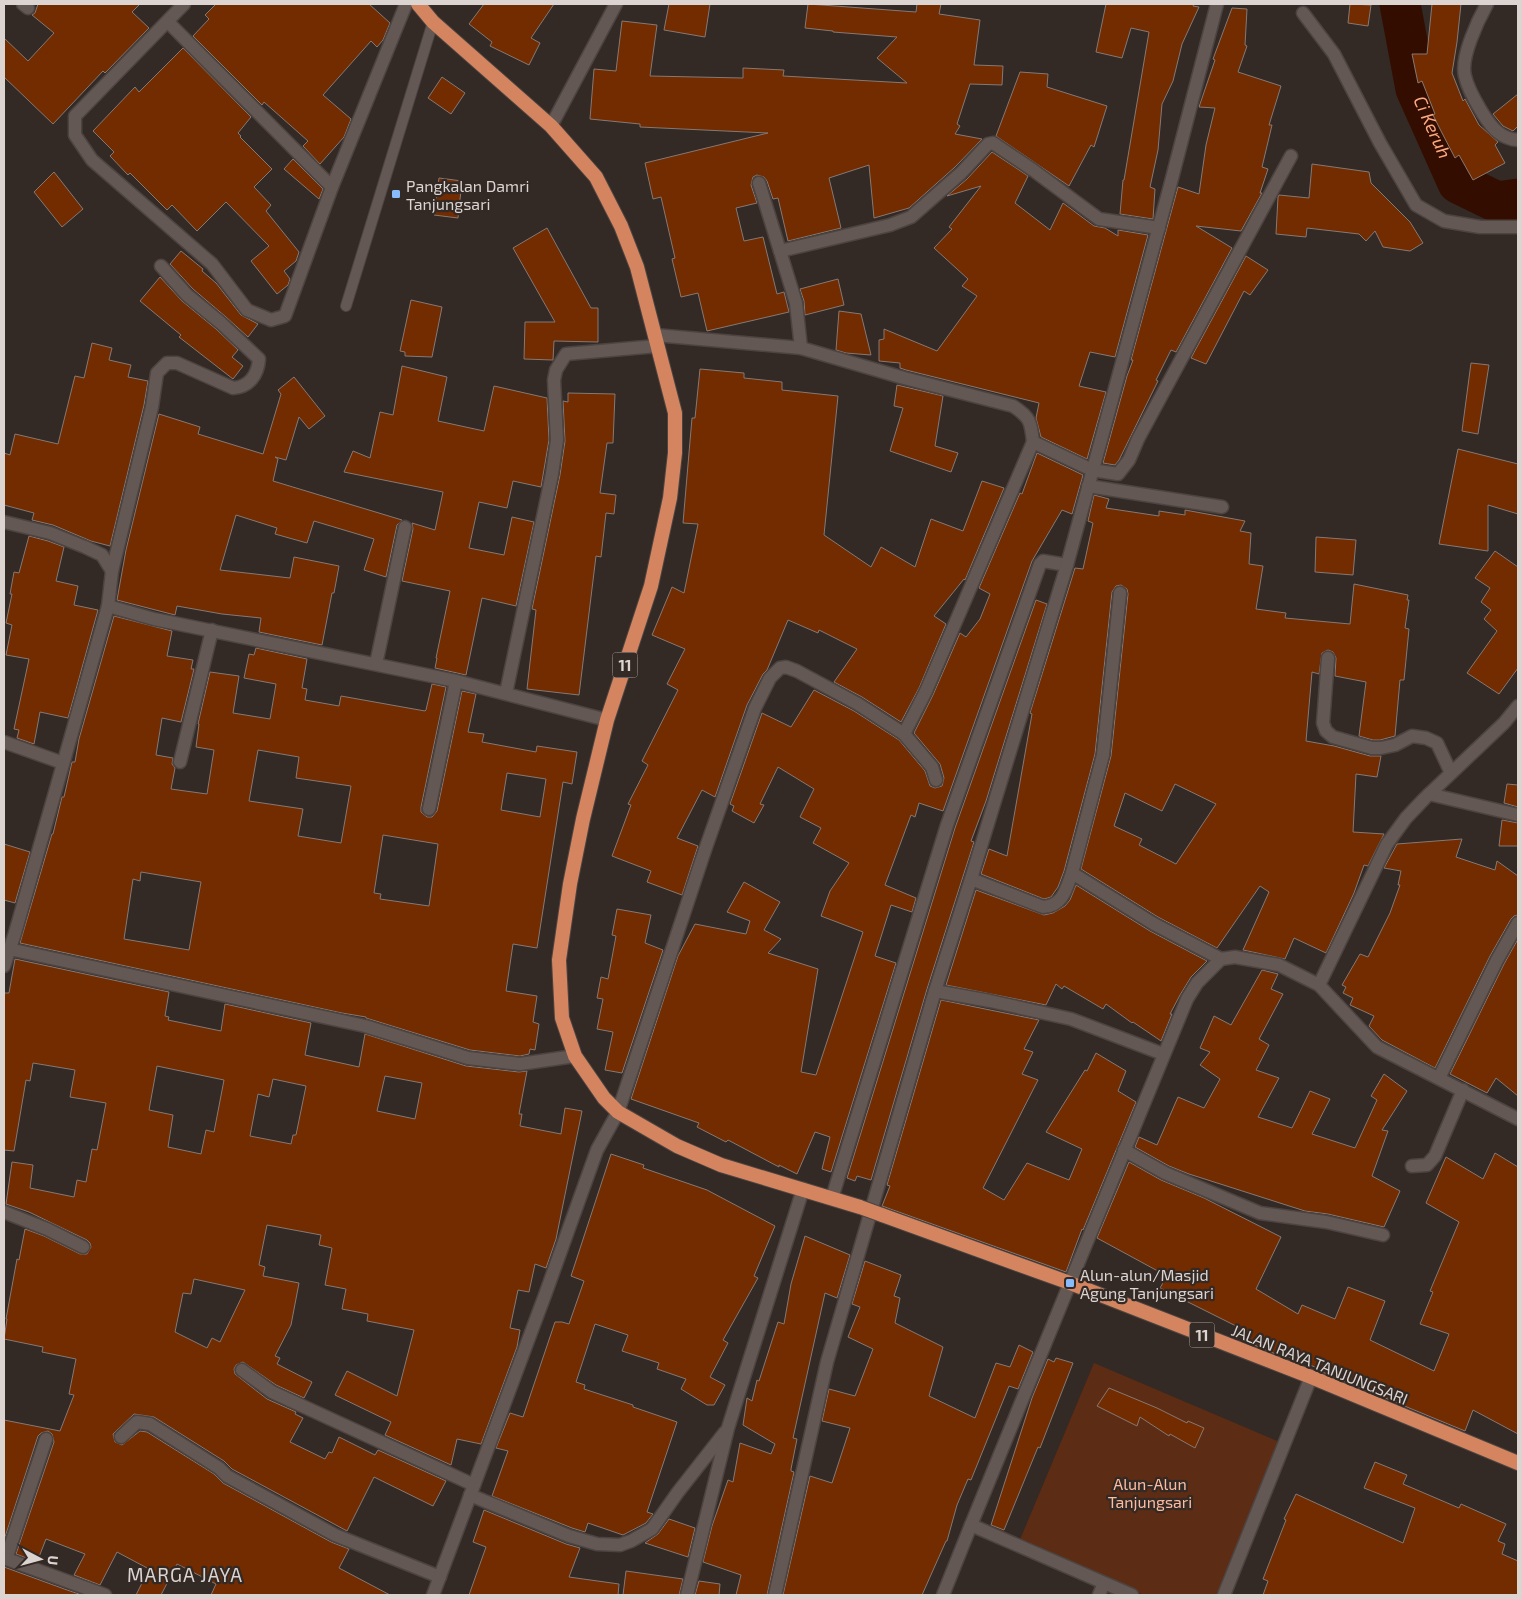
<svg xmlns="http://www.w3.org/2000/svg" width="1522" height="1599" viewBox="0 0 1522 1599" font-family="'Exo 2',sans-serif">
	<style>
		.green { fill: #5d2c14 }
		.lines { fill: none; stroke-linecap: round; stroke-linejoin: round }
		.river { stroke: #330e00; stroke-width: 41 }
		.building { fill: #732b00; stroke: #857974; fill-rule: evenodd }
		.service-casing { stroke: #4d4441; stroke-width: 12 }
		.minor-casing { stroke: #4d4441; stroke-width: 15 }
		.tertiary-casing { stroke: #4d4441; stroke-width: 15 }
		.trunk-casing { stroke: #4d4441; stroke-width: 16 }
		.service { stroke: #635853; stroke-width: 10 }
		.minor { stroke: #635853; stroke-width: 12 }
		.tertiary { stroke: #635853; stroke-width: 12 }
		.trunk { stroke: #d48560; stroke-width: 14 }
		.trunk-bridge-casing { stroke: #4d4441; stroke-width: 16; stroke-linecap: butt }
		.trunk-bridge { stroke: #d48560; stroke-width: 14 }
		.poi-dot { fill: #88bbfc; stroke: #332925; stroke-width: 2 }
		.labels { text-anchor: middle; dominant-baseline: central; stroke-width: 4.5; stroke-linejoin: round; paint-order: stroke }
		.shield { fill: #332925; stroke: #a9a19d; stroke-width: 1 }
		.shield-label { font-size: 15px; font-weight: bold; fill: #dbd4d1 }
		.poi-label { font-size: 16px; fill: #dbd4d1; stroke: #332925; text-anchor: start }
		.street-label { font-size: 16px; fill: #dbd4d1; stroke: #332925 }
		.park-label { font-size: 16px; fill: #fdbc9f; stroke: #332925 }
		.water-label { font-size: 18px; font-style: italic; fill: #fea982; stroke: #332925 }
		.quarter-label { font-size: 19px; letter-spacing: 1px; fill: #dbd4d1; stroke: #332925 }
	</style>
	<rect width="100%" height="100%" fill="#332925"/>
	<polygon class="green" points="1094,1363 1282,1443 1218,1595 1144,1595 1019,1542"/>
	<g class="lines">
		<path class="river" id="s1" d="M1400,4L1416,89L1458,183L1497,202L1518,199"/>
	</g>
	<g class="building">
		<polygon points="38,4 140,4 132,12 149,28 105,73 103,71 53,124 4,77 4,38 28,61 54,33 32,15 35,13"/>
		<polygon points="216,4 369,4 390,23 383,40 377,47 371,41 323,95 351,119 344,137 320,164 303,146 308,141 264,102 262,105 193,36 209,19 205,15"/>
		<polygon points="484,4 554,4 531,38 540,43 529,65 490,46 492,42 469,24"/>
		<polygon points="669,4 710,4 705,37 664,30"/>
		<polygon points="808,4 916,12 917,4 941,4 939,14 980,20 974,65 1003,66 1002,85 970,84 957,124 960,126 955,134 982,139 955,167 909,208 874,218 869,165 829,178 841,228 788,241 778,198 773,199 767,181 764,177 757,175 753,177 751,185 757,203 736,208 744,241 763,237 777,294 784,292 789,312 707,331 698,293 681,297 672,259 675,258 661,197 653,199 645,163 768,133 640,127 640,124 590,119 594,69 616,71 622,21 657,25 650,76 743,78 743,68 784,70 783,76 907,83 877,58 897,37 833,32 833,31 805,28"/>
		<polygon points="1106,4 1194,4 1193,6 1199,7 1182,44 1173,81 1162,104 1158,150 1150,187 1155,189 1153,219 1120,214 1123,180 1124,180 1149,32 1131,28 1122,58 1096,52"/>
		<polygon points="1350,4 1371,5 1368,26 1348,23"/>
		<polygon points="1432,4 1461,4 1457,42 1452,73 1463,101 1465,99 1479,125 1498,142 1495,145 1505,163 1473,180 1459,155 1455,158 1441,131 1433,115 1435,114 1422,81 1418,83 1412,54 1427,54"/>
		<polygon points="1232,8 1247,9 1245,45 1247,46 1238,72 1281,86 1269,125 1272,125 1262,167 1268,169 1260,193 1262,193 1241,231 1196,226 1232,248 1176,352 1171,350 1156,380 1158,381 1119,460 1115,465 1103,463 1127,376 1133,360 1131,360 1178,187 1199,194 1206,145 1215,108 1199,107 1215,60 1213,59"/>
		<polygon points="183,48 251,117 238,133 241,136 240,137 272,169 254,187 271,205 266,211 299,252 296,261 284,271 290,279 288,285 277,294 251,261 269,246 226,202 197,231 172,205 167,210 130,173 128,175 110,156 114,152 93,131 135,87 139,92"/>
		<polygon points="1020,72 1048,74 1047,87 1107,106 1094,147 1091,145 1069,186 996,136"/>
		<polygon points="442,77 465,93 451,114 428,98"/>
		<polygon points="1518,94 1518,126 1513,131 1503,126 1493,114"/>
		<polygon points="992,152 1028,176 1015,203 1050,230 1063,203 1094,226 1105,228 1118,236 1118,230 1148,235 1115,357 1090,352 1079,386 1106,392 1087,459 1041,437 1036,418 1039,403 906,370 900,368 900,363 879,361 879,340 884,339 884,329 937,351 977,296 962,286 968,279 934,248 952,229 949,227 981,186 947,196 967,179"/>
		<polygon points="293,159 323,189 319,199 284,169"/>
		<polygon points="1312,164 1369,172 1371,183 1410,222 1423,243 1410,251 1383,247 1375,231 1366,241 1359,234 1307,228 1306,237 1276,234 1278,197 1279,195 1309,198"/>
		<polygon points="54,172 83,209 62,227 34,192"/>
		<polygon points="439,178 462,181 458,218 434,215"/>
		<polygon points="547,228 591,308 598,308 598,342 554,341 553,360 524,359 525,322 555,322 513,248"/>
		<polygon points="181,251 203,269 202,271 216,283 241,315 258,324 248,337 226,317 193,289 170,264"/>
		<polygon points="1246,256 1268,270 1250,295 1244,291 1206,364 1191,358"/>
		<polygon points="160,277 182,301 216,329 238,350 232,357 243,366 233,379 179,337 181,335 140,301"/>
		<polygon points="838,279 844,305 805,315 804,301 800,289"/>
		<polygon points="411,300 442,307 432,357 405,356 405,352 400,351"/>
		<polygon points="839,311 861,314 871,355 846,353 836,350"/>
		<polygon points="92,343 112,348 109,360 131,365 128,377 148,381 144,405 110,546 91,541 53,525 32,520 34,513 4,505 4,453 10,455 15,434 58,444 75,376 84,378"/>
		<polygon points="1471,363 1489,365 1478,434 1462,431"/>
		<polygon points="402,366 447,377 438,421 484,431 494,386 547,398 549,440 541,487 513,481 507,508 479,502 469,548 504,555 512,517 534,522 516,606 482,598 466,675 435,668 437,658 436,658 450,591 402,581 413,529 412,523 435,530 443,492 344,472 353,451 370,458 380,412 393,415"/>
		<polygon points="700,369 744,373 744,378 782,382 782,390 838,396 824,535 871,567 881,547 915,567 931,519 963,531 982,481 1004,488 965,580 964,579 934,616 946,624 919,688 901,722 862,697 834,682 857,649 819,630 818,633 788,620 767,670 763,674 747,705 715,797 702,790 677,838 698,846 682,895 647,882 651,871 612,856 631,805 628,804 648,765 642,761 678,690 667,684 685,649 652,635 672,587 684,593 698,524 683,523 692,418 695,418"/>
		<polygon points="294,377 325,416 309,429 299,417 286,460 275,457 278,459 273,481 402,520 397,525 386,577 364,570 374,539 314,521 307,543 275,534 277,528 236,515 220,570 290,578 294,557 339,566 334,593 332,593 322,645 259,632 261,618 222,614 177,606 175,615 117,600 126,550 159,414 200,427 198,434 263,454 281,394 278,390"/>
		<polygon points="897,385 943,396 935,446 958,453 951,472 890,451 903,408 894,406"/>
		<polygon points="568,393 615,394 613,443 607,443 600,493 616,495 614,514 606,513 601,557 596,556 579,695 527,689 536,610 532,609 560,475 565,441 563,401 568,402"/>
		<polygon points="1458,449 1518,464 1518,514 1488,505 1488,551 1439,544"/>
		<polygon points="1037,453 1083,475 1072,514 1062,510 1032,561 943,811 919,803 915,817 911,815 885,885 916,898 912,912 891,905 875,956 896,963 831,1172 822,1169 830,1137 815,1132 797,1174 779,1165 779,1167 728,1140 726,1142 697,1127 699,1123 631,1099 678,956 695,924 746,934 750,921 727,912 744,882 780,902 764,930 781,939 768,953 818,969 801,1072 816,1075 863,932 821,916 830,891 849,863 813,843 821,828 800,817 814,789 778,767 760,804 764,805 754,823 732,811 734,806 730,804 762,713 791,727 814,690 854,711 899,740 925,771 930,786 935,788 942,786 944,778 940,764 914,733 933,695 960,633 966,637 980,619 990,594 979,588 1020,493 1022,494"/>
		<path d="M1094,495L1109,499L1106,508L1159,516V511L1185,515V510L1245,521L1240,531L1251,533L1249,564L1263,566L1256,609L1286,613L1285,618L1350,624L1354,584L1408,595L1407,600H1409L1405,628L1409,629L1404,680H1400L1395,736L1380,740H1373L1359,736L1366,682L1335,676L1336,658L1333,652L1328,650L1322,653L1319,674L1312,672L1306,741L1334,746L1370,756H1381L1377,777L1356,774L1353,832L1384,834L1368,866L1364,865L1354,893L1326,953L1294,938L1285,959L1243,950L1269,892L1260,886L1217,948L1158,917L1081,869L1111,756L1128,594L1127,589L1121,585L1116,586L1112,592L1095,754L1064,871L1058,887L1051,897L1044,899L981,874L989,849L1007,856L1032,714L1030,713L1075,568L1083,569L1093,523L1088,521ZM1175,784L1216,804L1176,864L1139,845L1142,839L1114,826L1125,793L1162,811Z"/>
		<polygon points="29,536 48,541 64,547 56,581 78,586 74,605 98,610 68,718 40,712 34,744 17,738 19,730 14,729 29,659 6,655 12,625 6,623 12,594 10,594 14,572 19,573"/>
		<polygon points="1316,537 1356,540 1353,575 1315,572"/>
		<polygon points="1495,551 1518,567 1518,668 1499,694 1467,673 1497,631 1484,619 1491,610 1481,602 1490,588 1475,578"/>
		<polygon points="1036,600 1047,604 986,801 971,841 974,842 927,989 871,1180 857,1176 855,1181 847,1178 955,828"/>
		<path d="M114,616L172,631L167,656L193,660L191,669H194L181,722L162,718L156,755L173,758L172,764L175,768L171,789L207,794L214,750L196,747L199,724H198L210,672L239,676L233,713L270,719L276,684L244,678L249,654L254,655L256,648L307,659L302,688L307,689L305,700L339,706L341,696L425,711L426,710L432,684L446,687L421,807V812L427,817H432L437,811L462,691L476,694L468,732L484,734L482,742L536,752L537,746L577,752L572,784L563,782L537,948L513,944L506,991L537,996L533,1022L539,1024L535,1050L530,1049L529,1054L520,1056L470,1050L366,1018V1017L342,1013L20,943L52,834H53L62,797H64L72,762H75L79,739ZM258,750L299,757L296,778L351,786L341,843L298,836L303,809L249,801ZM507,773L546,779L540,817L501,810ZM383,835L438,844L429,906L380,899L381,894L374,893ZM141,872L201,882L189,950L124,939L133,879L140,881Z"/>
		<polygon points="1507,784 1518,785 1518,807 1504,803"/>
		<polygon points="1502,820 1518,823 1518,846 1499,846"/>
		<polygon points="1462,839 1456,857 1495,870 1497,861 1518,876 1518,915 1514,916 1511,919 1490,956 1435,1068 1382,1040 1369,1026 1374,1016 1350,1005 1353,998 1343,993 1346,987 1342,985 1360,954 1368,957 1390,913 1400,885 1398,885 1401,871 1384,868 1397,844"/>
		<polygon points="4,844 30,852 15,903 4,900"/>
		<polygon points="1076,885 1150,931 1207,961 1191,977 1180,995 1170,1014 1172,1014 1161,1041 1133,1022 1132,1023 1106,1004 1103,1009 1064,986 1062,989 1056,984 1046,1005 946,985 976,890 1044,915 1053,913 1065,906 1070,900"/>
		<polygon points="617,909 651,915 645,943 663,950 622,1073 605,1070 613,1032 597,1029 603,999 597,998 601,977 608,979 616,936 612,935"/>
		<polygon points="1518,939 1518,1096 1496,1078 1487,1093 1450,1074 1504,964"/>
		<path d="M15,959L169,992L165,1016L169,1017L168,1020L221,1031L225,1004L311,1023L305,1055L359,1067L365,1034L466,1066L519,1072L527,1071L519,1114H522L520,1126L561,1134L565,1108L582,1111L556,1239L546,1268L535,1264L529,1292L518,1290L510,1328L520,1330L517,1347L481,1444L457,1439L451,1465L385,1435L391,1422L335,1395L347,1371L397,1396L414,1330L367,1321L368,1314L342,1309L346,1289L325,1285L332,1248L319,1245L321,1235L267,1225L259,1265L265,1267L263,1276L299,1283L291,1325L275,1356L280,1358L277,1364L312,1382L304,1398L276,1385L243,1362L236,1365L234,1369L235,1374L267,1399L296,1412L295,1414L303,1418L290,1442L325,1459L329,1452L332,1453L339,1437L375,1455L378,1450L446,1481L433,1506L374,1477L347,1531L232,1469L224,1461L154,1417L134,1414L113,1434L115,1442L122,1445L140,1431L147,1432L214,1474L223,1483L331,1542L349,1549L339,1568L390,1595H211L216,1584L177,1564L161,1595H136L149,1569L117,1552L100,1585L74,1575L85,1554L46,1539L37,1562L16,1554L54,1442L52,1434L48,1431L41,1433L38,1436L4,1540V1420L60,1431L74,1395L69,1394L76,1359L42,1352L43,1347L4,1339L7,1319H6L17,1259L19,1260L25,1229L44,1236L80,1254H87L91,1247L90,1243L87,1240L29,1212L6,1204L12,1162L33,1165L30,1188L74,1197L77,1180L86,1182L92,1149L97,1150L106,1103L70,1097L75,1070L33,1063L30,1081L26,1080L14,1151L4,1150V993H9ZM157,1066L224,1080L214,1132L206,1130L201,1154L168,1147L173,1115L149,1110ZM385,1076L422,1083L415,1119L377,1111ZM273,1079L306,1086L296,1135H293L291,1144L250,1136L258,1094L269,1097ZM194,1279L245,1290L220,1342L212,1338L207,1348L175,1332L183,1293L191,1294Z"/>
		<polygon points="1262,970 1278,974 1271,989 1283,994 1259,1039 1269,1045 1256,1070 1279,1078 1258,1117 1292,1128 1310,1091 1330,1099 1312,1134 1355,1148 1377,1100 1371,1096 1384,1074 1407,1091 1382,1130 1388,1131 1372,1176 1400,1191 1384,1227 1328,1214 1305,1211 1189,1174 1169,1166 1135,1147 1139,1137 1157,1145 1178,1097 1204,1108 1220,1079 1200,1065 1210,1052 1200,1048 1214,1016 1231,1025"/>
		<polygon points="941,1000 1039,1020 1024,1049 1033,1052 1022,1074 1038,1080 983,1188 1004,1200 1027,1163 1069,1180 1082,1149 1046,1132 1085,1070 1087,1071 1096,1053 1126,1071 1118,1091 1136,1102 1083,1230 1082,1229 1066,1272 882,1206 890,1186 887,1185"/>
		<polygon points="1495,1153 1518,1167 1518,1434 1473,1410 1465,1431 1315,1369 1315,1367 1279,1353 1278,1355 1247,1342 1250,1333 1160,1288 1167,1276 1097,1238 1129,1162 1161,1180 1204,1198 1281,1237 1256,1289 1298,1314 1302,1305 1335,1319 1348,1287 1385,1301 1370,1340 1434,1371 1449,1334 1420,1324 1433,1292 1430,1291 1459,1222 1426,1203 1446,1157 1483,1179"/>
		<polygon points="611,1154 644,1165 643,1168 707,1190 775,1226 754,1276 758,1278 723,1340 728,1343 710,1377 725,1385 714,1405 707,1405 681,1389 686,1379 657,1369 659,1363 622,1351 628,1335 595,1324 576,1382 585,1385 584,1389 633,1405 633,1407 677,1422 647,1512 653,1514 646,1523 623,1535 588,1523 585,1532 572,1528 492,1496 508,1451 496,1448 510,1413 523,1417 555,1322 562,1322 569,1324 584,1281 571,1276"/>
		<polygon points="805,1236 850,1255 837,1298 825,1293 793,1438 797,1439 791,1469 791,1471 794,1472 767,1595 736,1595 741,1575 703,1562 712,1526 728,1480 733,1482 740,1443 771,1454 775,1444 743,1425 747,1398 752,1401 757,1380 759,1381 778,1322 784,1324 791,1284"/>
		<polygon points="865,1261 901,1275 894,1296 900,1298 895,1323 943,1347 929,1396 975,1418 996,1363 1010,1367 1019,1345 1033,1352 1018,1389 1009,1386 971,1480 968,1479 957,1505 947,1541 946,1541 922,1595 783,1595 810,1476 832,1483 850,1428 822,1421 829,1389 855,1396 873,1349 848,1337 860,1307 852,1304"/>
		<polygon points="1056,1358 1073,1363 1040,1448 1038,1447 1004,1530 991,1525 1032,1398 1048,1359 1054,1362"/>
		<polygon points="1109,1388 1157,1408 1187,1423 1188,1421 1204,1428 1195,1448 1170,1434 1169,1436 1140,1417 1137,1426 1097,1406"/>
		<polygon points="1375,1462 1407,1475 1403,1484 1459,1508 1461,1504 1506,1524 1498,1541 1505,1544 1502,1554 1518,1561 1518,1595 1263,1595 1268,1581 1263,1579 1286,1520 1284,1519 1296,1494 1403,1543 1415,1508 1364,1488"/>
		<polygon points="484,1510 566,1544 580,1548 569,1577 619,1584 618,1595 469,1595 486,1547 473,1542"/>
		<polygon points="669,1519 695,1528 688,1557 645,1543 658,1534"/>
		<polygon points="4,1567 67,1590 82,1595 4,1595"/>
		<polygon points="626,1571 683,1579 679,1595 623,1595"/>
		<polygon points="699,1581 720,1584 719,1595 695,1595"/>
	</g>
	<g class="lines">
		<defs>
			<polyline id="service" points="346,306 433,22"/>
			<g id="minor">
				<polyline points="23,4 28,8"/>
				<polyline points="184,4 75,116 75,135 92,160 212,264 247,310 271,320 285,316 332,187 406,4"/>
				<path d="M1487,4C1478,20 1460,58 1465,76C1468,90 1476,102 1483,114C1492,128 1501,139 1518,140"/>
				<polyline points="1303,13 1334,54 1380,143 1416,205 1444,221 1480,227 1518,227"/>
				<polyline points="168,22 332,187"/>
				<polyline points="551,126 616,4"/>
				<polyline points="759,183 796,303 801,348"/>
				<polyline points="780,251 890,225 911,217 961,173 988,144 993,143 1033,170 1099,219 1159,228"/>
				<path d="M655,335L801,348L904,378L1013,406C1030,417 1031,422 1033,442L1092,470L1118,474L1129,460L1138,439L1291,156"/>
				<polyline points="1088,486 1222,507"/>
				<polyline points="4,522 50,533 85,547 102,555 112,571"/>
				<polyline points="108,606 154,619 456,681 607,720"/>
				<polyline points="1328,658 1323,723 1326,731 1333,737 1372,748 1381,748 1395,745 1412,736 1426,738 1437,743 1451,773"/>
				<polyline points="376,664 405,527"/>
				<polyline points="506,693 552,474 557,440 554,380 556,370 566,354 657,346"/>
				<polyline points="904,734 932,767 936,780"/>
				<polyline points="4,742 63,763"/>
				<polyline points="180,762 212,630"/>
				<polyline points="1429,794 1518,815"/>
				<polyline points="429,809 456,681"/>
				<polyline points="1072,873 1103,755 1120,593"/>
				<path d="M971,879L1043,907C1063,906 1066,889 1072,873L1154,924L1221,959"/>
				<polyline points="9,949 365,1026 468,1058 520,1064 575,1056"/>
				<path d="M4,966L15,933L108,606L112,571L152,407L157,373L167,363H177L233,388C249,387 258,375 259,359L221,323L187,295L161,266"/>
				<polyline points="935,991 990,1001 1071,1019 1163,1054"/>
				<polyline points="1439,1078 1497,960 1518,923"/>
				<polyline points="618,1112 705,850 755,708 770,678 780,668 786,667 797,671 858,704 904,734 926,691 1033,442"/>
				<polyline points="1124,1150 1165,1173 1260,1213 1326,1222 1383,1235"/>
				<polyline points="1412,1166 1427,1165 1435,1156 1463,1090"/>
				<polyline points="832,1198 947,825 1040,564 1043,561 1067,565"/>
				<polyline points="4,1212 47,1229 83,1247"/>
				<polyline points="1070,1283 971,1525 1132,1595"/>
				<polyline points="242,1370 272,1392 474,1485"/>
				<polyline points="121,1437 137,1422 150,1424 219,1468 227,1476 335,1535 440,1577"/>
				<polyline points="470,1495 569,1536 597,1544 620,1545 631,1541 652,1529 678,1492 725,1432"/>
				<polyline points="6,1559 46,1439"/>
				<polyline points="687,1595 728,1428 803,1189"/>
				<polyline points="775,1595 827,1362 935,991 971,879 1067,565 1170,186 1217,4"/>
				<polyline points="943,1595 971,1525"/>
				<polyline points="1099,1595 1104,1583"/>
				<polyline points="1224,1595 1311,1377"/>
			</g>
			<g id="tertiary">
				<polyline points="1319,985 1377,1047 1518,1119"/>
				<polyline points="1070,1283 1187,999 1197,983 1221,959 1235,957 1279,965 1319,985 1387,844 1406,818 1425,798 1504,723 1518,706"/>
				<polyline points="4,1558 105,1595"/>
				<polyline points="433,1595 545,1295 597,1150 618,1112"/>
			</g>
			<g id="trunk">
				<polyline points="418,4 433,22 551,126 596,177 621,226 637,267 675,413 675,453 670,498 651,586 607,720 583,819 570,884 559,960 562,1018 575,1056 604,1098 618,1112 677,1146 721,1165 860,1207"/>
				<polyline points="882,1215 1070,1283 1311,1377 1518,1463"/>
			</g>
		</defs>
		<use href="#service" class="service-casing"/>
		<use href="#minor" class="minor-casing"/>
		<use href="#tertiary" class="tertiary-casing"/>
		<use href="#trunk" class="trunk-casing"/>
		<use href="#service" class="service"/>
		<use href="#minor" class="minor"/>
		<use href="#tertiary" class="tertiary"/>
		<use href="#trunk" class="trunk"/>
		<defs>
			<polyline id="trunk-bridge" points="860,1207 882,1215"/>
		</defs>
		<use href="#trunk-bridge" class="trunk-bridge-casing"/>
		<use href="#trunk-bridge" class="trunk-bridge"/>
	</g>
	<g class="poi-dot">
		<rect x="391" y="189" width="10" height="10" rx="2.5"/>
		<rect x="1065" y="1278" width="10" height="10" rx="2.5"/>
	</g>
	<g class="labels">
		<g class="shield">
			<rect x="612.5" y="652.5" width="25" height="25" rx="4"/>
			<rect x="1189.5" y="1322.5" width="25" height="25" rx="4"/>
		</g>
		<g class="shield-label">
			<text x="625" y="665">11</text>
			<text x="1202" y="1335">11</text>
		</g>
		<g class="poi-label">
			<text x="406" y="185">Pangkalan Damri<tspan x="406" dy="18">Tanjungsari</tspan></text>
			<text x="1080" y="1274">Alun-alun/Masjid<tspan x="1080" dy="18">Agung Tanjungsari</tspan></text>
		</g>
		<g class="street-label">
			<text transform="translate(1320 1364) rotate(22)">JALAN RAYA TANJUNGSARI</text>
		</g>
		<g class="park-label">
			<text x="1150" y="1483">Alun-Alun<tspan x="1150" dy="18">Tanjungsari</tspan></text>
		</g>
		<g class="water-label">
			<text stroke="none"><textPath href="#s1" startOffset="128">Ci Keruh</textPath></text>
		</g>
		<g class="quarter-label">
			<text x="185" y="1574">MARGA JAYA</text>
		</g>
	</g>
	<rect width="1522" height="1599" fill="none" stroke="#dbd4d1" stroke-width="10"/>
	<g transform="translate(40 1559) rotate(96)" stroke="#332925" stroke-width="4" paint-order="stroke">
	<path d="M0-4L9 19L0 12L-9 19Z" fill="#dbd4d1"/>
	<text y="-8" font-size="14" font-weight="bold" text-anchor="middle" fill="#dbd4d1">U</text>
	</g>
</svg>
